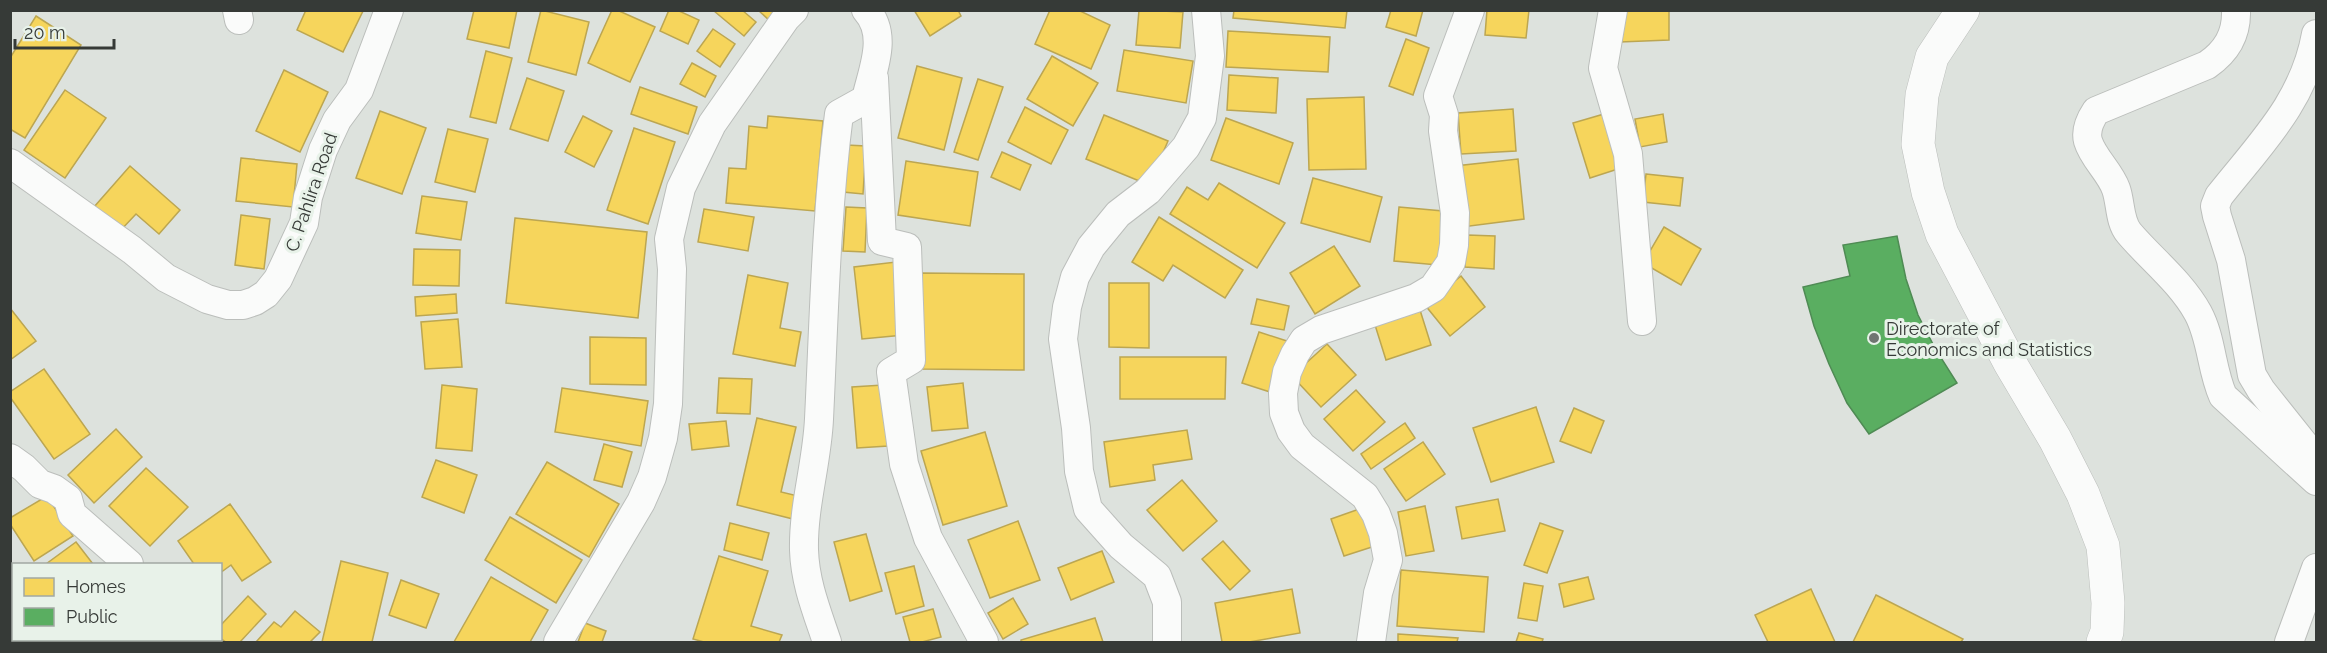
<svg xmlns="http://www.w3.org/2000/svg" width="2327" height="653" viewBox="0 0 2327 653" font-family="Raleway,sans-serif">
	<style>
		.homes { fill: #f6d55c; stroke: #bca651; stroke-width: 1.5 }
		.public { fill: #5aae61; stroke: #4f8b54; stroke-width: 1.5 }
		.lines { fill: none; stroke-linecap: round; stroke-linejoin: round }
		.minor-casing { stroke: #bbbebb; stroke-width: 30 }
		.tertiary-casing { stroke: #bbbebb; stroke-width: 34 }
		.minor { stroke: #fafbfa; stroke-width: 28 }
		.tertiary { stroke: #fafbfa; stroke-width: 33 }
		.poi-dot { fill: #707571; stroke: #e8f2e9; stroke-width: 2 }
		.labels { text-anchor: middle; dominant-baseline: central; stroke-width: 6; stroke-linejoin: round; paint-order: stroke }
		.street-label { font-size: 18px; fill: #363a37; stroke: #e8f2e9 }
		.poi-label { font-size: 18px; fill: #363a37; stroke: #e8f2e9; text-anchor: start }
	</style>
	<rect width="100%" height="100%" fill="#dde2dd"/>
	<g class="homes">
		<polygon points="306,10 361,10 363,11 343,52 297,30"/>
		<polygon points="474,10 517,10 509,48 467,39"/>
		<polygon points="541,10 589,22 576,75 528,62"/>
		<polygon points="612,10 617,10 655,27 630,82 588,63"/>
		<polygon points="669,10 677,10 699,20 688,44 660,31"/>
		<polygon points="742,10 756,22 744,36 714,11"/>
		<polygon points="758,10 776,10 769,20"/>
		<polygon points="914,10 958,10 961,16 930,36"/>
		<polygon points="1050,10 1078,10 1110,25 1091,69 1035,44"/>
		<polygon points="1139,10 1183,12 1180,48 1136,45"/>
		<polygon points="1234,10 1347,10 1345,28 1233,18"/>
		<polygon points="1391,10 1423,10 1416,36 1386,27"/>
		<polygon points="1487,10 1529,10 1526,38 1485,35"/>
		<polygon points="1619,10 1669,10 1669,40 1620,42"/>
		<polygon points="36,16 81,45 25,138 10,129 10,58"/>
		<polygon points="713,29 735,44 720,67 697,51"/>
		<polygon points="1228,31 1330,37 1328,72 1226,67"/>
		<polygon points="1406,39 1429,48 1413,95 1389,86"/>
		<polygon points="1124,50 1193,61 1186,103 1117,91"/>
		<polygon points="486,51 512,58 496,123 470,117"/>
		<polygon points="1052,56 1098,83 1073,126 1027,99"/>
		<polygon points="692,63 716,76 705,97 680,84"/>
		<polygon points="917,66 962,78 944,150 898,138"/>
		<polygon points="284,70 328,92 300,152 256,131"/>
		<polygon points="1229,75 1278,78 1276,113 1227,110"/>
		<polygon points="527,78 564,91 548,141 510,129"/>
		<polygon points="978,79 1003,87 978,160 954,152"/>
		<polygon points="640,87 697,107 688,134 631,114"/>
		<polygon points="65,90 106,118 65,178 24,150"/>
		<polygon points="1364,97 1366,169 1309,170 1307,99"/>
		<polygon points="1025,107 1068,130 1051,164 1008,142"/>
		<polygon points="1513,109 1516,151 1461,154 1458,113"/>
		<polygon points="380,111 426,128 402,194 356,178"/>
		<polygon points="1604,114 1621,168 1590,178 1573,123"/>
		<polygon points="1663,114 1667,142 1640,147 1635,119"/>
		<polygon points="1104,115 1168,141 1149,185 1086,159"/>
		<polygon points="583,116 612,131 594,167 565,152"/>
		<polygon points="768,116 823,121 815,211 726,203 729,168 746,169 749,126 767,128"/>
		<polygon points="1226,118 1293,143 1279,184 1211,160"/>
		<polygon points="634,128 675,142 648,224 607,210"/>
		<polygon points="448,129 488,139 475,192 435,182"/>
		<polygon points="846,145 866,146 863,194 843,192"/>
		<polygon points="1002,152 1031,165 1020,190 991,177"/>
		<polygon points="241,158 297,164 293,207 236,201"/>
		<polygon points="1518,159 1524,219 1462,227 1455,166"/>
		<polygon points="906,161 978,172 970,226 898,215"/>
		<polygon points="130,166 180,210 159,234 136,214 120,231 94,207"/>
		<polygon points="1646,174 1683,178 1680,206 1643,202"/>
		<polygon points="1313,178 1382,197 1370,242 1301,223"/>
		<polygon points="1219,183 1285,223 1257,268 1170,214 1187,187 1208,200"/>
		<polygon points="422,196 467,202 461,240 416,233"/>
		<polygon points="846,207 867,208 865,252 843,251"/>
		<polygon points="1399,207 1443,211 1438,265 1394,261"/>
		<polygon points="704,209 754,217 748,251 698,242"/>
		<polygon points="241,215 270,219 264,269 235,265"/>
		<polygon points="1159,217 1243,270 1225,298 1173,265 1163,281 1132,262"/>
		<polygon points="515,218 647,232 638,318 506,303"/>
		<polygon points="1664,227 1701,249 1681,285 1643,263"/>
		<polygon points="1467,235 1495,236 1494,269 1465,267"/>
		<polygon points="1334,246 1360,286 1315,314 1290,273"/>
		<polygon points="414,249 460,250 459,286 413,285"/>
		<polygon points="896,262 904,335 862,339 854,267"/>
		<polygon points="921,273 1024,274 1024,370 921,369"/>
		<polygon points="748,275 788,283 780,328 801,332 795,366 733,354"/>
		<polygon points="1461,276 1485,307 1450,336 1425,305"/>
		<polygon points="1109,283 1149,283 1149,348 1109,347"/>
		<polygon points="456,294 457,313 416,316 415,297"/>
		<polygon points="1257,299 1289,306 1284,330 1251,324"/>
		<polygon points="10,308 36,341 10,360"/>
		<polygon points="1420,310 1431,345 1386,360 1375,325"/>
		<polygon points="458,319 462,367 425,369 421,322"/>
		<polygon points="1259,332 1287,341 1270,392 1242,383"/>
		<polygon points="590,337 646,338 646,385 590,384"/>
		<polygon points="1327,344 1356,375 1321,407 1292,376"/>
		<polygon points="1120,357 1226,357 1225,399 1120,399"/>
		<polygon points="44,369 90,434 54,459 10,397 10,392"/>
		<polygon points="719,378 752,379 750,414 717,413"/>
		<polygon points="963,383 968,428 932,431 927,387"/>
		<polygon points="442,385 477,389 472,451 436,448"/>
		<polygon points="883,385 888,446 857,448 852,387"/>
		<polygon points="562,388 648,401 641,446 555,432"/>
		<polygon points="1356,390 1385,422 1353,451 1324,419"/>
		<polygon points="1536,407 1554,462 1491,482 1473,428"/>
		<polygon points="1574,408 1604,421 1591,453 1560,441"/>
		<polygon points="757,418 796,427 781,492 798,496 793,519 737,505"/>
		<polygon points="726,421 729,446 692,450 689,424"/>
		<polygon points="1405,423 1415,438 1371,469 1361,454"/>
		<polygon points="116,429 142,457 94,503 68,475"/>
		<polygon points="1187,430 1192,459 1153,465 1155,480 1110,487 1104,442"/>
		<polygon points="985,432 1007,506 943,525 921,451"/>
		<polygon points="1423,442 1445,474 1406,501 1384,469"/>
		<polygon points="604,444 632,452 622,487 594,480"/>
		<polygon points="436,460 477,475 464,513 422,497"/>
		<polygon points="547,462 619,504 589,557 516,514"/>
		<polygon points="146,468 188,507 150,546 109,506"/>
		<polygon points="1182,480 1217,521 1183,551 1147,510"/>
		<polygon points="47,496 73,536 34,561 10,524 10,518"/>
		<polygon points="1498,499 1505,531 1462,539 1456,507"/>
		<polygon points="230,504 271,562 242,581 231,565 220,573 220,564 194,564 178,541"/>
		<polygon points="1425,506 1434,551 1406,556 1398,512"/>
		<polygon points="1362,508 1375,546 1344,556 1331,519"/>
		<polygon points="510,517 582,560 556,603 485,560"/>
		<polygon points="1018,521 1040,580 990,598 968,540"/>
		<polygon points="730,523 769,533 762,560 724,550"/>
		<polygon points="1540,523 1563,531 1547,573 1524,565"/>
		<polygon points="866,534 882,591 850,601 834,542"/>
		<polygon points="1223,541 1250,571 1230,590 1202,559"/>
		<polygon points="76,542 93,564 46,564"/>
		<polygon points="1102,551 1114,582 1071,600 1058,568"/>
		<polygon points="719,556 768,571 751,626 782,635 779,642 704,642 693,639"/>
		<polygon points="341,561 388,573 372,642 322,642"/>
		<polygon points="914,566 924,606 896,614 885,573"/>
		<polygon points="1401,570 1488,577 1484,632 1397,626"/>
		<polygon points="491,577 548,610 530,642 454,642"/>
		<polygon points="1588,577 1594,599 1564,607 1559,584"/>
		<polygon points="401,580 439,594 426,628 389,615"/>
		<polygon points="1524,583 1543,586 1537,621 1518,618"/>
		<polygon points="1292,589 1300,633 1249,642 1222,642 1215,603"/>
		<polygon points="1811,589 1835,642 1768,642 1755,615"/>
		<polygon points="1876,595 1963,639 1961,642 1853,642"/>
		<polygon points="248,596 266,614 240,642 226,642 220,638 220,626"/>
		<polygon points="1013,598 1028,624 1003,639 988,613"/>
		<polygon points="933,609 941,637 922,642 910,642 903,617"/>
		<polygon points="295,611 320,632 310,642 256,642 274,622 281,627"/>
		<polygon points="1095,618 1103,642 1021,642 1021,640"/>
		<polygon points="585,623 606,631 602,642 578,642"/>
		<polygon points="1519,633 1543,639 1542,642 1516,642"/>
		<polygon points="1398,634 1458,638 1457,642 1398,642"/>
		<polygon points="76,640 107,640 104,642 78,642"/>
	</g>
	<polygon class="public" points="1897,236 1906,279 1918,315 1936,350 1957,383 1869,434 1847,403 1829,364 1814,326 1803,287 1850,276 1843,245"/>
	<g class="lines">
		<defs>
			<g id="minor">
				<polyline points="237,10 239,20"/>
				<polyline points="1613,10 1603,68 1628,154 1642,321"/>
				<path d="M2236,10C2237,35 2226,52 2207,65L2096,111C2090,120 2085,130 2088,141C2093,158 2110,172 2116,189C2121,203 2119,221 2129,233C2151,259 2181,282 2198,313C2212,339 2211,369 2223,396L2316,481"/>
				<path d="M2316,34C2304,102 2260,144 2219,196L2215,206L2217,216L2231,260L2252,375L2261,390L2316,459"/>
				<polyline points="874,78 882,241 907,247 911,360 891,372 904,464 928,538 984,642"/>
				<polyline points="10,163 132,250 166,278 207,299 228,305 243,305 255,301 266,294 278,279 304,223 308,197 323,150 337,120 359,90 389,10"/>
				<polyline points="10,458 24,468 40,484 54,489 68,499 72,514 129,564"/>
				<polyline points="189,640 190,642"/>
				<polyline points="558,642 641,502 652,477 663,438 668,404 672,269 669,239 681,188 712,124 786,18 794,10"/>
				<path d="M827,642C817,612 805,583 804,550C803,506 817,463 819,419C824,317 826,215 839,114L866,99C872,71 889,35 866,10"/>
				<polyline points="1167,642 1167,602 1157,576 1121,546 1088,509 1079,471 1076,428 1063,339 1067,307 1075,277 1091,247 1118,214 1148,191 1186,147 1202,118 1210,56 1206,10"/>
				<polyline points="1371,642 1378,593 1388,560 1383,533 1376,514 1365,496 1302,446 1291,431 1284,413 1283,393 1287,372 1295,354 1304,340 1321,330 1416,298 1433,288 1451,262 1454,245 1455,213 1443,131 1444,115 1438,96 1470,10"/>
				<polyline points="2289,642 2316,568"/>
			</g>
			<polyline id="tertiary" points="1963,10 1932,57 1922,95 1918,144 1928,192 1942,234 2010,363 2055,439 2083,494 2103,546 2108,603 2107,632 2103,642"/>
		</defs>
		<use href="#minor" class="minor-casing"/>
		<use href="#tertiary" class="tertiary-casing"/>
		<use href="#minor" class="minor"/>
		<use href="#tertiary" class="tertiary"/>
	</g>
	<circle class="poi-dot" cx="1874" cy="338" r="6"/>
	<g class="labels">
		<g class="street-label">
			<text transform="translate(311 192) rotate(-71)">C. Pahlira Road</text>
		</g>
		<g class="poi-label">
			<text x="1886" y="328">Directorate of<tspan x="1886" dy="21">Economics and Statistics</tspan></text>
		</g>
	</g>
	<rect width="2327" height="653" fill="none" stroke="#363a37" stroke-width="24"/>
	<rect x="12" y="563" width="210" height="78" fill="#e8f2e9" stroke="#a1a8a2" stroke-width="1.5"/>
	<rect x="24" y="578" width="30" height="18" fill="#f6d55c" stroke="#a1a8a2" stroke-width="1.5"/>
	<text x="66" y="593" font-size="18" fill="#363a37">Homes</text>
	<rect x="24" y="608" width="30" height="18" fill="#5aae61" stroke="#a1a8a2" stroke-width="1.5"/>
	<text x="66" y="623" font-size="18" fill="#363a37">Public</text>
	<path d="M15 39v9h99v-9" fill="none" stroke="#363a37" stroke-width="3"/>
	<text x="24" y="39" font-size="18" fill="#363a37" stroke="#e8f2e9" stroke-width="4.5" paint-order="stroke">20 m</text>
</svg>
